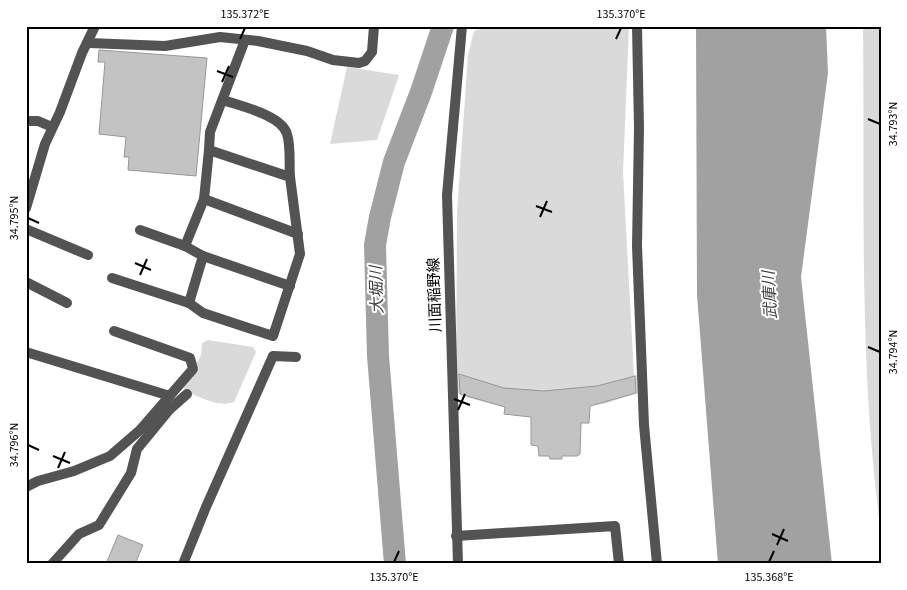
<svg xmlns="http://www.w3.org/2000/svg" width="907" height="590" viewBox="0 0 907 590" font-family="'Source Sans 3','Noto Sans JP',sans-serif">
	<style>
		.green { fill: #dadada }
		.water { fill: #a1a1a1 }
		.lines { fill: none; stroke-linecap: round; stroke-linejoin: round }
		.river { stroke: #a1a1a1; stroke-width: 22 }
		.building { fill: #c3c3c3; stroke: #979797 }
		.minor { stroke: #535353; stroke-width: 10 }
		.ticks { fill: none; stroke: #000; stroke-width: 2 }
		.labels { text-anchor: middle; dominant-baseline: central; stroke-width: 4; stroke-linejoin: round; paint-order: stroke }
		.street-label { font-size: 15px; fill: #000; stroke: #fff }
		.water-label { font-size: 16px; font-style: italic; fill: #424242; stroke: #fff }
		.neatline { fill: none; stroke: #000; stroke-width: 2 }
		.ticks-label { font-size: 12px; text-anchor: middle; fill: #000 }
	</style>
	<rect width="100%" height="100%" fill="#fff"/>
	<g class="green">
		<polygon points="488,26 629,26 623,173 634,375 637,375 638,393 607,403 540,416 469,398 456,392 457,212 468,55 474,31"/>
		<path d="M863,26H881V533C858,365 865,195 863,26Z"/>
		<polygon points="347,67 399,75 377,140 330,144"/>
		<path d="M208,340L253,347L256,352L234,402C218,408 201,397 185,391L184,387L201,355L202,343Z"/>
	</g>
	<polygon class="water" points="696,26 826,26 828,73 801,277 832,564 718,564 697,295"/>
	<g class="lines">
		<polyline class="river" points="395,564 378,356 375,245 380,217 394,162 421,92 443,26"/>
	</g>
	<g class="building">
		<polygon points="99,50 207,58 196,176 128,170 129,157 124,157 126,137 99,134 105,62 98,62"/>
		<polygon points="459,374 504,388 544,391 597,386 635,376 636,393 590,406 589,423 581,423 580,454 577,456 562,456 562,459 550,459 549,456 539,456 538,446 531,445 531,417 504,414 505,407 460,394"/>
		<polygon points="118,535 143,545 135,564 106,564"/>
	</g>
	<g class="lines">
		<g class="minor">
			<polyline points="637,26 639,128 637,246 644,425 657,564"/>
			<polyline points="89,43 165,46 220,37 258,41 307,51 333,60 359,63 365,61 372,52 374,26"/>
			<path d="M223,100C240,106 282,115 287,134C291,146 289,164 290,177"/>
			<polyline points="26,121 38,121 52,127"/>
			<polyline points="204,199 298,234"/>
			<polyline points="26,208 45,144 60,112 82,53 95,26"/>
			<polyline points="26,229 88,255"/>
			<polyline points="140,230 185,246 203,256 290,286"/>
			<polyline points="185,246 204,199 209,150"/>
			<polyline points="203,256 189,303 203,313 273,336 300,254 290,177 209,150 210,132 245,40"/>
			<polyline points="112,278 189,303"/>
			<polyline points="26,282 67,303"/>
			<polyline points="26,352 170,396"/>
			<polyline points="26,487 38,481 74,471 110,456 140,430 193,369 190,358 114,331"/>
			<polyline points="456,536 615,526 619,564"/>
			<polyline points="52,564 79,534 99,525 131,473 137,449 169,410 187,394"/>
			<polyline points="183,564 206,507 273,356 296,357"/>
			<polyline points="458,564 447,195 462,26"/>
		</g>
	</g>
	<path class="ticks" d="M240,39L245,28M616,39L621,28M217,71L233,77M222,82L229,66M868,119L880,124M536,206L552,212M540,217L547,201M28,218L39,223M135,263L151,270M140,275L147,259M868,347L880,352M454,399L470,405M458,410L465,394M28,445L39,450M53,456L70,463M58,468L65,452M772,534L788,541M777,545L784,529M394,562L399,551M769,562L774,551"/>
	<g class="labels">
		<g class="street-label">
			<text transform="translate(435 295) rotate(-92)">川面稲野線</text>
		</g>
		<g class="water-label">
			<text transform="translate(377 290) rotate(-92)">大堀川</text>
			<text transform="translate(770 295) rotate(-93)">武庫川</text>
		</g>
	</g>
	<rect width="907" height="590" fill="none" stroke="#ffffff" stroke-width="55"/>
	<rect x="28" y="28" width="852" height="534" class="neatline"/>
	<g class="ticks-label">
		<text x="245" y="18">135.372°E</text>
		<text x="621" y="18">135.370°E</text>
		<text transform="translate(893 124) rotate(-90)" y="4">34.793°N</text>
		<text transform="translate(14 218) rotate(-90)" y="4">34.795°N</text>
		<text transform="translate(893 352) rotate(-90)" y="4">34.794°N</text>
		<text transform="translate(14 445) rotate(-90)" y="4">34.796°N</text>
		<text x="394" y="581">135.370°E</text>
		<text x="769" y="581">135.368°E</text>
	</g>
</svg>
